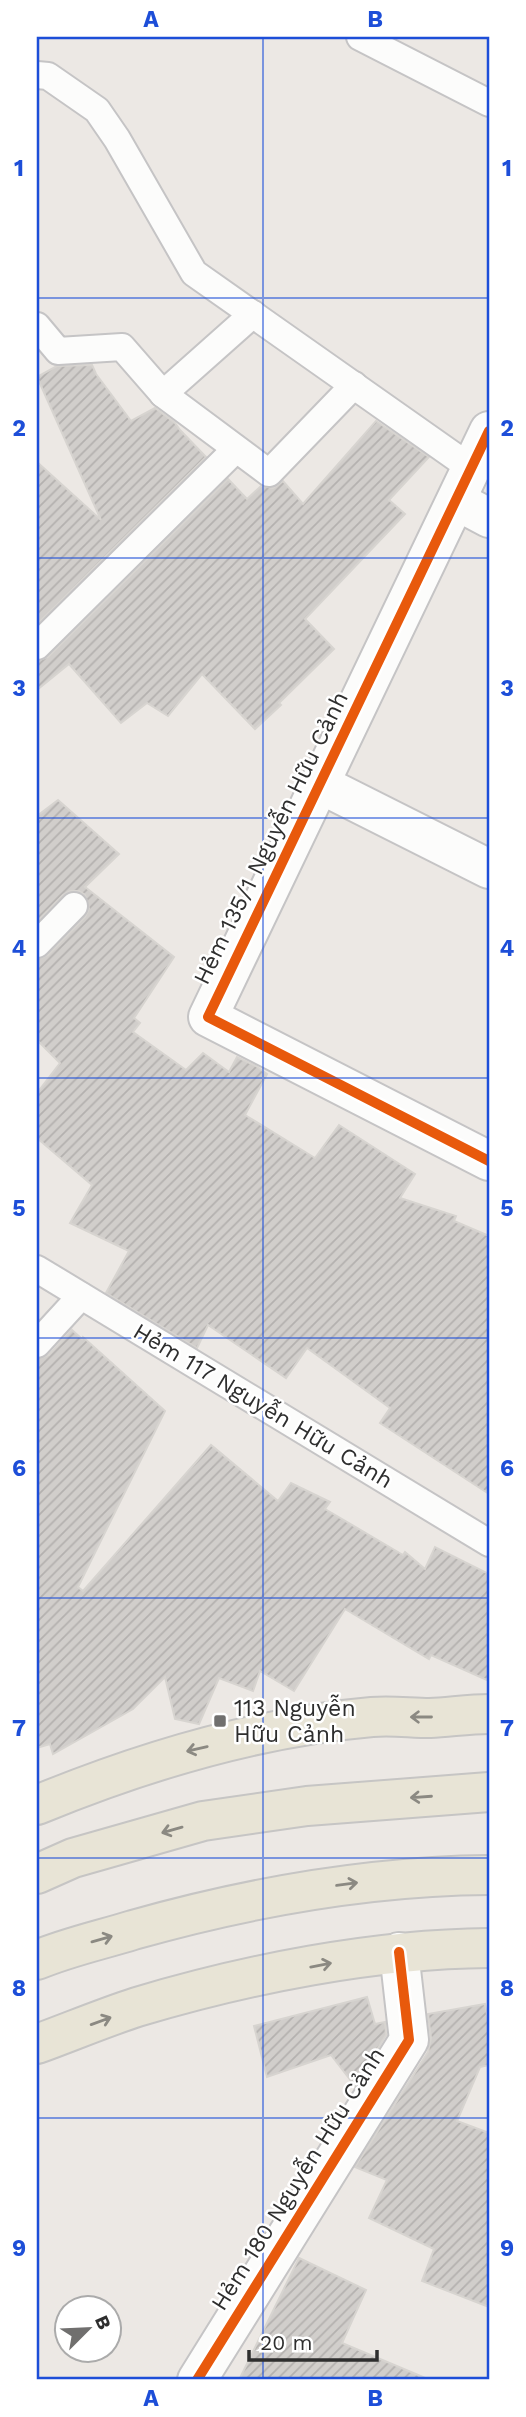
<svg xmlns="http://www.w3.org/2000/svg" width="526" height="2417" viewBox="0 0 526 2417" font-family="'Work Sans',sans-serif">
	<style>
		.building { fill: url(#building-hatch); stroke: #d7d4d0; stroke-width: 2 }
		.lines { fill: none; stroke-linecap: round; stroke-linejoin: round }
		.service-casing { stroke: #c5c4c5; stroke-width: 30 }
		.minor-casing { stroke: #c5c4c5; stroke-width: 42 }
		.primary-casing { stroke: #c6c5c4; stroke-width: 42 }
		.service { stroke: #fcfcfb; stroke-width: 26 }
		.minor { stroke: #fcfcfb; stroke-width: 38 }
		.primary { stroke: #e8e4d6; stroke-width: 38 }
		.cycleway-casing { stroke: #fff; stroke-width: 15 }
		.cycleway { stroke: #e8590c; stroke-width: 10 }
		.oneway { stroke: #8b8982 }
		.grid { fill: none; stroke: #1d4ed8; stroke-width: 2; stroke-opacity: 0.55 }
		.poi-dot { fill: #706f6e; stroke: #fff; stroke-width: 2.5 }
		.labels { text-anchor: middle; dominant-baseline: central; stroke-width: 5; stroke-linejoin: round; paint-order: stroke }
		.street-label { font-size: 23px; fill: #2e2e2e; stroke: #fff }
		.poi-label { font-size: 23px; fill: #2e2e2e; stroke: #fff; text-anchor: start }
		.neatline { fill: none; stroke: #1d4ed8; stroke-width: 2.5 }
		.grid-label { font-size: 23px; text-anchor: middle; font-weight: bold; fill: #1d4ed8 }
	</style>
	<defs>
		<pattern id="building-hatch" width="6" height="6" patternUnits="userSpaceOnUse" patternTransform="scale(1.75)"><rect width="6" height="6" fill="#d1cecb"/><path d="M-1 1l2-2M0 6l6-6M5 7l2-2" fill="none" stroke="#b4b1af"/></pattern>
	</defs>
	<rect width="100%" height="100%" fill="#ece8e4"/>
	<g class="building">
		<polygon points="92,365 96,374 131,421 155,408 175,423 180,430 206,457 37,624 37,462 101,520 37,377 57,366"/>
		<polygon points="376,421 429,457 389,500 405,514 305,619 334,649 279,703 281,705 255,729 202,674 168,716 147,703 121,723 69,664 37,690 37,661 48,657 228,479 247,499 261,486 273,488 283,481 303,504"/>
		<polygon points="58,800 119,854 85,887 174,957 134,1018 140,1023 133,1032 186,1070 203,1053 229,1072 237,1057 256,1066 267,1074 245,1115 315,1158 339,1125 415,1174 400,1198 456,1216 454,1221 489,1236 489,1494 380,1423 390,1408 307,1348 286,1378 208,1325 197,1348 106,1293 129,1251 70,1223 92,1185 37,1138 37,1093 60,1063 37,1040 37,959 48,955 85,917 89,909 85,895 79,891 70,891 63,895 37,922 37,816"/>
		<polygon points="72,1330 82,1339 83,1337 165,1411 78,1587 83,1591 211,1445 278,1501 291,1483 330,1502 325,1509 403,1555 405,1552 425,1569 435,1547 489,1574 489,1681 431,1655 429,1659 345,1609 294,1691 260,1671 253,1691 219,1678 199,1724 175,1719 165,1677 133,1709 53,1754 50,1744 37,1748 37,1359 49,1355"/>
		<polygon points="367,1997 375,2024 385,2022 386,2035 355,2086 331,2055 267,2077 254,2026"/>
		<polygon points="485,2004 489,2025 489,2065 480,2067 457,2121 489,2133 489,2307 422,2281 434,2249 369,2218 387,2180 355,2167 428,2052 431,2038 428,2014"/>
		<polygon points="299,2258 366,2290 342,2343 430,2380 239,2380"/>
	</g>
	<g class="lines">
		<defs>
			<g id="service">
				<polyline points="360,37 489,103"/>
				<polyline points="37,75 48,76 97,110 117,139 194,273 471,468"/>
				<polyline points="37,326 58,351 122,347 163,394 253,314"/>
				<polyline points="163,394 269,473 354,385"/>
				<polyline points="37,646 236,449"/>
				<polyline points="37,944 74,906"/>
				<polyline points="37,1269 489,1543"/>
				<polyline points="37,1344 81,1296"/>
			</g>
			<g id="minor">
				<polyline points="489,431 208,1017 489,1161"/>
				<polyline points="457,501 489,518"/>
				<polyline points="320,784 489,869"/>
				<polyline points="197,2380 409,2040 399,1952"/>
			</g>
			<g id="primary">
				<path d="M37,1805C144,1761 256,1727 372,1717C391,1715 411,1718 430,1718C450,1717 470,1714 489,1714"/>
				<polyline points="37,1874 73,1858 203,1821 307,1806 489,1792"/>
				<path d="M37,1960C68,1947 101,1940 133,1930C250,1897 368,1876 489,1875"/>
				<path d="M37,2044C70,2032 103,2018 137,2007C247,1974 374,1949 489,1948"/>
			</g>
		</defs>
		<use href="#service" class="service-casing"/>
		<use href="#minor" class="minor-casing"/>
		<use href="#primary" class="primary-casing"/>
		<use href="#service" class="service"/>
		<use href="#minor" class="minor"/>
		<use href="#primary" class="primary"/>
		<defs>
			<g id="cycleway">
				<polyline points="489,431 208,1017 489,1161"/>
				<polyline points="197,2380 409,2040 399,1952"/>
			</g>
		</defs>
		<use href="#cycleway" class="cycleway-casing"/>
		<use href="#cycleway" class="cycleway"/>
	</g>
	<defs><path id="oneway-shaft" d="M-6 0H5M1.5-3L5.5 0L1.5 3" fill="none" stroke-width="1.6" stroke-linecap="round" stroke-linejoin="round" transform="scale(1.75)"/></defs>
	<g class="oneway">
		<use href="#oneway-shaft" transform="translate(421 1717) rotate(-180)"/>
		<use href="#oneway-shaft" transform="translate(197 1749) rotate(167)"/>
		<use href="#oneway-shaft" transform="translate(421 1797) rotate(176)"/>
		<use href="#oneway-shaft" transform="translate(172 1830) rotate(164)"/>
		<use href="#oneway-shaft" transform="translate(347 1884) rotate(-8)"/>
		<use href="#oneway-shaft" transform="translate(102 1939) rotate(-16)"/>
		<use href="#oneway-shaft" transform="translate(321 1965) rotate(-11)"/>
		<use href="#oneway-shaft" transform="translate(101 2021) rotate(-20)"/>
	</g>
	<path class="grid" d="M263,37V2380M37,298H489M37,558H489M37,818H489M37,1078H489M37,1338H489M37,1598H489M37,1858H489M37,2118H489"/>
	<rect class="poi-dot" x="213" y="1714" width="14" height="14" rx="3.5"/>
	<g class="labels">
		<g class="street-label">
			<text transform="translate(271 838) rotate(-64)">Hẻm 135/1 Nguyễn Hữu Cảnh</text>
			<text transform="translate(263 1406) rotate(31)">Hẻm 117 Nguyễn Hữu Cảnh</text>
			<text transform="translate(298 2179) rotate(-58)">Hẻm 180 Nguyễn Hữu Cảnh</text>
		</g>
		<g class="poi-label">
			<text x="234" y="1708">113 Nguyễn<tspan x="234" dy="26">Hữu Cảnh</tspan></text>
		</g>
	</g>
	<rect width="526" height="2417" fill="none" stroke="#ffffff" stroke-width="77"/>
	<g transform="translate(88 2329) rotate(66)"><circle r="33" fill="#ffffff" stroke="#ababab" stroke-width="2"/>
	<path d="M0-5L12 26L0 18L-12 26Z" fill="#706f6e"/>
	<text y="-10" font-size="19" font-weight="bold" text-anchor="middle" fill="#2e2e2e">B</text>
	</g>
	<path d="M249 2350v10h128v-10" fill="none" stroke="#2e2e2e" stroke-width="3.5"/>
	<text x="260" y="2350" font-size="21" fill="#2e2e2e" stroke="#ffffff" stroke-width="5" paint-order="stroke">20 m</text>
	<rect x="38" y="38" width="450" height="2340" class="neatline"/>
	<g class="grid-label">
		<text x="151" y="27">A</text>
		<text x="375" y="27">B</text>
		<text x="19" y="176">1</text>
		<text x="507" y="176">1</text>
		<text x="19" y="436">2</text>
		<text x="507" y="436">2</text>
		<text x="19" y="696">3</text>
		<text x="507" y="696">3</text>
		<text x="19" y="956">4</text>
		<text x="507" y="956">4</text>
		<text x="19" y="1216">5</text>
		<text x="507" y="1216">5</text>
		<text x="19" y="1476">6</text>
		<text x="507" y="1476">6</text>
		<text x="19" y="1736">7</text>
		<text x="507" y="1736">7</text>
		<text x="19" y="1996">8</text>
		<text x="507" y="1996">8</text>
		<text x="19" y="2256">9</text>
		<text x="507" y="2256">9</text>
		<text x="151" y="2406">A</text>
		<text x="375" y="2406">B</text>
	</g>
</svg>
